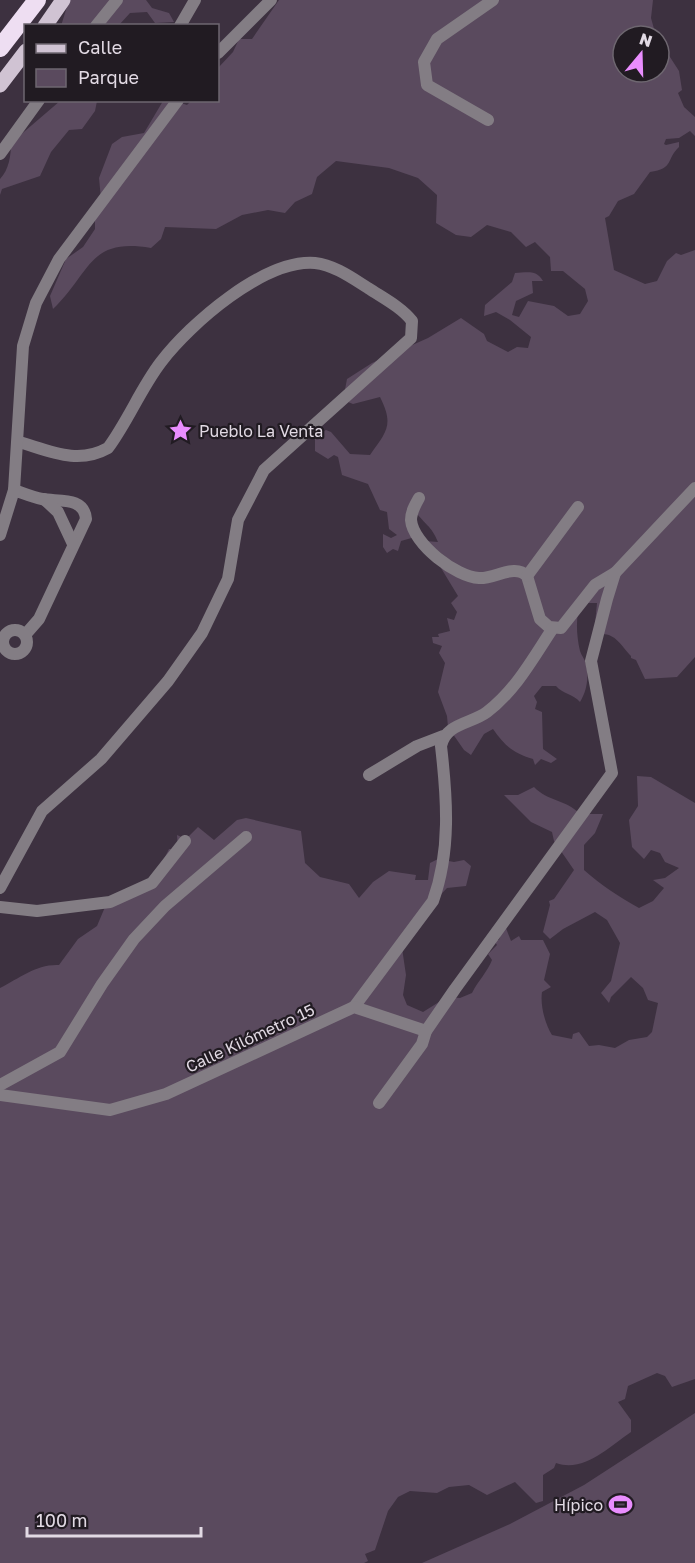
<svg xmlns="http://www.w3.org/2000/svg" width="695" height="1563" viewBox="0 0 695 1563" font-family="'Golos Text',sans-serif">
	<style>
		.green { fill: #5a4a5e }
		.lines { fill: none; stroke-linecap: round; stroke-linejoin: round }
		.minor { stroke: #837d84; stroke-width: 12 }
		.tertiary { stroke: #837d84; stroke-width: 12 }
		.primary { stroke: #d0c3d3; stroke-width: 15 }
		.motorway { stroke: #eedef2; stroke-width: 18 }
		.labels { text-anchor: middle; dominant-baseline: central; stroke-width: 4.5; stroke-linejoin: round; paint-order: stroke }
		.poi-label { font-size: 16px; fill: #e2dae4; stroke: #211b22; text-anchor: start }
		.street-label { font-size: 16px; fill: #e2dae4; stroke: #211b22 }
	</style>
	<rect width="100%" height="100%" fill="#3d3140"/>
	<g class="green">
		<polygon points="69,0 146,0 152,8 169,13 174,22 155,23 147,12 130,13 119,25 61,26"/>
		<path d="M279,0H653L651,18L656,36H623V72H659V40L679,71L682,90L678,93L684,107L695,117V136L690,131L679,138L666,139L664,144L666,145L679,142V147C666,159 674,169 650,172L634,194L618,201L609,216L605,218L614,270L645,284L657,281L667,261L676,253L681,255L695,250V657L677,677L645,679L636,660L631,658V656C619,643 614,630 594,635L597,603H588L578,612C576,625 577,638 580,651C581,655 585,659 586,664C589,677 587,691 580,702C573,694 563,694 556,686H542L534,696L537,702L535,709L542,712L543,749L557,759L551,763L541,759L535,765L533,759C513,753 505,746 493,729L484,734L471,755L464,750L448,727L447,716L438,692L445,663L439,653L442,646L433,643L432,637H439L438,634L450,631L447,618L454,620L457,612L451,603L458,596L441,568L446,557L425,541L438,542C431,525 425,525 415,511V537L401,541L398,551L393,549L387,553L383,547V534L391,538L397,535L389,529L387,512L380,510L368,484L342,475L338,457L334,455L328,459L315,451V436L326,430L331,432L350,454L370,455C387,431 394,425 380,397L353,404L343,400L347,379L372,363L428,338L461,318L484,334L487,341L508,352L517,347L528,348L531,337L510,320L496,312L484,316L485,305L512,282L515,273C526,273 536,269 543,281H532L533,293L516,301L512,315L519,317L528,301L554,306L568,316L580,314L588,301L585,289L563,271H551L550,257L535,242L526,247L511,232L487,225L471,237L456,235L436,223L437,195L418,178L389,168L336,161L317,177L312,194L295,202L285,213L268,210L242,215L216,229L165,227L161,239L151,248C88,237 91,273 53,309L50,296L66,259L83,247L95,229V214L101,199L99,178L112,144L122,137L144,133L163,101H175L187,105L191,101L218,100V68L233,52L239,39H252Z"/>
		<path d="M60,101H97L95,111L82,129L69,130L51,152L40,176L2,189L0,195V179C9,170 11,155 11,143Z"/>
		<path d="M637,776L651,777L695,803V1379L672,1387L665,1376L657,1373L628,1386L625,1399L618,1402L631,1420V1432C609,1447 584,1473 556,1463L554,1468L543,1475V1501L536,1503L515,1482L487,1495L469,1485L449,1487L437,1493L410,1491L398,1497L388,1511L375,1550L365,1554L368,1561L364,1563H0V988C20,978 36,964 59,965L78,939L97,926L105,907L157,873L169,849H178L177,835L186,839L198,827L214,840L237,820L246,818L301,831L305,863L320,877L349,884L359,898L373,882L389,871L416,875L415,880H428L430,863L438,859L454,862L464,860L471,866L466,886L447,888L430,906L402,948L406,975L403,995L407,1005L423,1012L447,997L460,998L472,993C478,981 488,971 492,960L488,954L497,945L493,939L499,940L504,923L511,941L519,936L521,940H543L550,954L544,980L551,987L542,992C540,1005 545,1024 552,1035L572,1039L573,1034L579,1032L589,1046L599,1045L615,1048L629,1040L647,1037L652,1032L658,1003L648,1000L643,988L631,977L611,997L609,1003L601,993L611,981L620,943L607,920L595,912L563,929L550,939L543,932L550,905L549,901L554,899L574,870L554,841L552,832L531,822L504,795H518L534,787C547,801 567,800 580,814H603L595,833L584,845V870C601,885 619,897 639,908L653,901L664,888L653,880L665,878L679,868L665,862L660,853L651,850L644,859L632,847L629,820L638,806Z"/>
		<polygon points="695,1413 695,1563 422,1563 510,1524 584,1485"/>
	</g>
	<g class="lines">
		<g class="minor">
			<polyline points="96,26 117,0"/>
			<polyline points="180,26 195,0"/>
			<polyline points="488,120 427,85 424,62 437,39 493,0"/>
			<polyline points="0,154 39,100"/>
			<path d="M14,490C23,493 32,497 42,499C58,502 84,496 86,519L39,619L25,635"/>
			<path d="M419,498C415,505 411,512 411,520C413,544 456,577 479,578C495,579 515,563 527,576L540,619L549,627L561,628L595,585L615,573"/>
			<polyline points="44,499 58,512 73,544"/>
			<polyline points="527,576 578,507"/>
			<circle cx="15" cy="642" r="12"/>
			<polyline points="369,775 417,746 443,736"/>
			<path d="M0,888L42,811L101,759L168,681L202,633L228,579L238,520L264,470L411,338L412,321C401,307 383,298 368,288C352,278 334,265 315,263C264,259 190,324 161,362C141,388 128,421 108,448C78,465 50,451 19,442"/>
			<polyline points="0,907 37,911 110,902 152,883 185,841"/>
			<path d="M354,1007L433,901C451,851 447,798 441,746C446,723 471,724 487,712C516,690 533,658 553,628"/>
			<polyline points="0,1085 60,1052 102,984 134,939 165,906 246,837"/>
			<polyline points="0,1095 110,1110 166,1094 354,1007 426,1031"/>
			<polyline points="379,1103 422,1044 426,1031 455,989 612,773 591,661 607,599 615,573 695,488"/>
		</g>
		<g class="tertiary">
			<polyline points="218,53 271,0"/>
			<polyline points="0,535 14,490 23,346 36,303 59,259 178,100"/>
		</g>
		<g class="primary">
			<polyline points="45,26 63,0"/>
			<polyline points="0,85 26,51"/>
		</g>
		<polyline class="motorway" points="0,48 37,0"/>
	</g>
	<defs>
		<symbol id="sight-bare" viewBox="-9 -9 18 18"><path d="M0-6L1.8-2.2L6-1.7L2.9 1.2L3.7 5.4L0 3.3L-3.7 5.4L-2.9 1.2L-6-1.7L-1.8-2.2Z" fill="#e98dfe" stroke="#211b22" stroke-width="2.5" paint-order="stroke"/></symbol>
		<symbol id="stadium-bare" viewBox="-9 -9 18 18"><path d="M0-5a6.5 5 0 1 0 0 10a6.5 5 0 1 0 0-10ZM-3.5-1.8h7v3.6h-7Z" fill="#e98dfe" stroke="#211b22" stroke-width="2.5" paint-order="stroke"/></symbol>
	</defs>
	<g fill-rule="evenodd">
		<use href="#sight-bare" x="164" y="414" width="33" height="33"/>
		<use href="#stadium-bare" x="604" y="1488" width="33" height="33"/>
	</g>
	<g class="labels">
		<g class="poi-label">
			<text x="199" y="431">Pueblo La Venta</text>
			<text x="603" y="1505" text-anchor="end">Hípico</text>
		</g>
		<g class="street-label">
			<text transform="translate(250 1038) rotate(-25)">Calle Kilómetro 15</text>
		</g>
	</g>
	<rect x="24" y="24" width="195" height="78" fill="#211b22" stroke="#6e6770" stroke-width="1.5"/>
	<rect x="36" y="44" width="30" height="9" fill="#d0c3d3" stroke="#6e6770" stroke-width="1.5"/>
	<text x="78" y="54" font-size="18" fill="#e2dae4">Calle</text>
	<rect x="36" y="69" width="30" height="18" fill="#5a4a5e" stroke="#6e6770" stroke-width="1.5"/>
	<text x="78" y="84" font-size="18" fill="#e2dae4">Parque</text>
	<g transform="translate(641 54) rotate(19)"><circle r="28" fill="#211b22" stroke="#6e6770" stroke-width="1.5"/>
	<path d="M0-4.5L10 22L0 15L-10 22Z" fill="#e98dfe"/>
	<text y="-9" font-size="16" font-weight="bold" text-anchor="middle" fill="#e2dae4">N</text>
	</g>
	<path d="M27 1527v9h174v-9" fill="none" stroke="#e2dae4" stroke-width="3"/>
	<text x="36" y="1527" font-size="18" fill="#e2dae4" stroke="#211b22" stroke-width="4.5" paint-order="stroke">100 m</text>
</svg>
